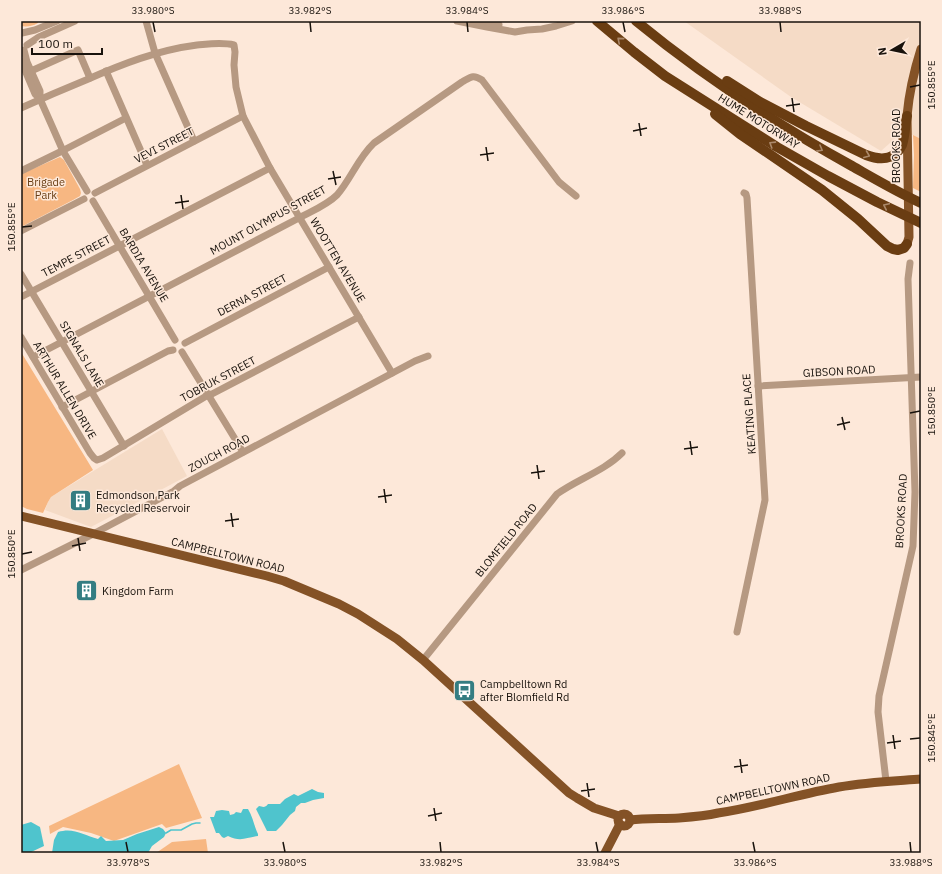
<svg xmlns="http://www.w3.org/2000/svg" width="942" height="874" viewBox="0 0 942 874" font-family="'IBM Plex Sans',sans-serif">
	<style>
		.built { fill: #f5dbc6 }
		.green { fill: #f7b782 }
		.water { fill: #4fc4cd }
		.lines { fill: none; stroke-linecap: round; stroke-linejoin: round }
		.stream { stroke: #4fc4cd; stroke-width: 1.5 }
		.minor { stroke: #b69982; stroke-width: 7 }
		.major { stroke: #845226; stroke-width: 9 }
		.highway { stroke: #6a3d12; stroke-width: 10 }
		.oneway { stroke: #ac8a6c }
		.ticks { fill: none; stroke: #18120c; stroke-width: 1.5 }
		.labels { text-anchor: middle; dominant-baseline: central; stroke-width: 3; stroke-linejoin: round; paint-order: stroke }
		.street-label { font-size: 11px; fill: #18120c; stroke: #fde8d9 }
		.park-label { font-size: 11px; fill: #693e15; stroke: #fde8d9 }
		.poi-label { font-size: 11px; fill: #18120c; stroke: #fde8d9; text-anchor: start }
		.neatline { fill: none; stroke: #18120c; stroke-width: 1.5 }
		.ticks-label { font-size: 10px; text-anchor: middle; fill: #18120c }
	</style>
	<rect width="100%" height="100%" fill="#fde8d9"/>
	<g class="built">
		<polygon points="684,21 921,21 921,139 913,135 899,135 881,151 791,97"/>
		<polygon points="162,429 187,476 91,527 45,510 48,502 51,497"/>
	</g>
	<g class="green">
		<path d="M21,21H38V23C33,26 27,27 21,26Z"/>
		<polygon points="913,135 921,139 921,192 913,188 914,155"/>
		<polygon points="60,157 64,160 80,189 81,193 80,196 73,200 21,227 21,174"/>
		<polygon points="21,352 93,470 51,497 48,502 43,513 27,509 21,506"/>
		<polygon points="179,764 202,818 166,828 162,824 114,841 91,833 63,827 50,834 49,826"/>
		<polygon points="206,839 208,853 156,853 172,842"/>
	</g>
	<g class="water">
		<path d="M312,789L318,792L324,793V798L313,800L305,803H301L296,807L295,811L290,815L282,825L276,831H267L256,809L259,806C263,807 265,808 268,804H280L285,799L294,794L298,796Z"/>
		<path d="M243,809H248C253,817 254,826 258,834V836C246,838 240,842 228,836L224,838L222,837L219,833H216L210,817H214L216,811L222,810L229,811L230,815L234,814L236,812L241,813Z"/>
		<polygon points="31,822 40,827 44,846 29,853 21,853 21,825"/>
		<path d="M159,827L163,829L166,833L164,837L152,846L148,853H52L54,840L58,832C73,827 84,835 98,839L101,836L106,841L123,840L137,834Z"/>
	</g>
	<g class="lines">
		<polyline class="stream" points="166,833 171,830 181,830 192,824 196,823 200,823"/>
		<g class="minor">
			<polyline points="146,21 155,53 194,141"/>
			<polyline points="457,21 487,27 515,32 527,30 542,29 556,26 572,21"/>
			<polyline points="483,21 499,25"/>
			<polyline points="22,33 35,30 57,21"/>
			<polyline points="27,45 39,37 75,21"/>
			<polyline points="24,50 27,62 40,91 40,99 52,126 63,151 87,191"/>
			<polyline points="21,61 35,94 40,99"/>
			<polyline points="31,71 78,50 90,78"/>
			<polyline points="106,71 147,165"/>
			<path d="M21,108C43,98 64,89 86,80C122,64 158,50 197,45C209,44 222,42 234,45L235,52L234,65L236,87L243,116L270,168L392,373"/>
			<polyline points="21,171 60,152 126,118"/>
			<polyline points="95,193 243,116"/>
			<polyline points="93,201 175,340"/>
			<polyline points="21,231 84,199"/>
			<polyline points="21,274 124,446"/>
			<polyline points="21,297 270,168"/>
			<polyline points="21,337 90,453 94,458 97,460 103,458 208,395 212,394 359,317"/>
			<polyline points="185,343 329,267"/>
			<polyline points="182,352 243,452"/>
			<path d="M33,357L299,218C312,211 327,205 337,195C351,179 358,158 374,143L462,82C471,77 473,74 482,80L559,182L576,196"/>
			<polyline points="758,386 921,377"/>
			<polyline points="62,407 168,351 173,350"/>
			<polyline points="21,570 93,534 174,491 180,486 415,361 428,356"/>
			<polyline points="737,632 765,500 747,198 746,194 744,193"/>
			<path d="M423,660L557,494C578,479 604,471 622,453"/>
			<polyline points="886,781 878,712 879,696 913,546 915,492 908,279 910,263"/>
		</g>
		<g class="major">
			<path d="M907,244L909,237L907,116C909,93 914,71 921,49"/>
			<polyline points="21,516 267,576 284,581 339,604 358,614 397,639 423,660 569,793 577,798 594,808 619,816"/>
			<circle cx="624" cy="820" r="6"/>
			<path d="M630,820C646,818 662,819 679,818C692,817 705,816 718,813C759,807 799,794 839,787C866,782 894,781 921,779"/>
			<polyline points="605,853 620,824"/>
		</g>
		<g class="highway">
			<polyline points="597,21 634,52 665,76 777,147 828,176 877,202 921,223"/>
			<path d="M636,21C703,76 776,124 852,166C875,179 897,192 921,203"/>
			<path d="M727,81L760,102L806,126L866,155C879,160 895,161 902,145C905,136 905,125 907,116"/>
			<polyline points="715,114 740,134 822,190 858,219 887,246 893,249 898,250 904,248 907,244"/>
		</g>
	</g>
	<defs><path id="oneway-chevron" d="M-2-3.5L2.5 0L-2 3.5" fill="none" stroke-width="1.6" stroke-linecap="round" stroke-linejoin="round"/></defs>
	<g class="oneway">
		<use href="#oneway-chevron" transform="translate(620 40) rotate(-140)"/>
		<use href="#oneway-chevron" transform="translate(772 144) rotate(-148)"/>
		<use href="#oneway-chevron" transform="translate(820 149) rotate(29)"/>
		<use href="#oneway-chevron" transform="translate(867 155) rotate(22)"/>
		<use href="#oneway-chevron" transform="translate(886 206) rotate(-155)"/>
	</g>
	<path class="ticks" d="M153,22L155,32M310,22L311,32M467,22L468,32M623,22L625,32M780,22L781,32M910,87L920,85M792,98L794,112M786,106L800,104M639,123L641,136M633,131L647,128M486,147L488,161M480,155L494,153M333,171L336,185M328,179L341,177M181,195L183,209M175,203L189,201M22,227L32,226M910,413L920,411M842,417L845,430M837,425L850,422M690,441L692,455M684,449L698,447M537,465L539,479M531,473L545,471M384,489L386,503M378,497L392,495M231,513L233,527M225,521L239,519M78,538L80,551M72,546L86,543M22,554L32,552M893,735L895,749M910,739L920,738M887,743L901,741M740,759L742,773M734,767L748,765M587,783L589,797M581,791L595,789M434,808L436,821M428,816L442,813M126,842L128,852M283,842L285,852M440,842L441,852M596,842L598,852M753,842L755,852M910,842L911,852"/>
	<defs>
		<symbol id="building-square" viewBox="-11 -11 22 22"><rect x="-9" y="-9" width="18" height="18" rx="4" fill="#347d82" stroke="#fde8d9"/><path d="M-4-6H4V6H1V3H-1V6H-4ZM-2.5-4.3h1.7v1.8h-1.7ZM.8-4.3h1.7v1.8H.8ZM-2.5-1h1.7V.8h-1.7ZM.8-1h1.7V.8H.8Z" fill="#fff"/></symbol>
		<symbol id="bus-square" viewBox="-11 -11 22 22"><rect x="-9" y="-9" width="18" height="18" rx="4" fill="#347d82" stroke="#fde8d9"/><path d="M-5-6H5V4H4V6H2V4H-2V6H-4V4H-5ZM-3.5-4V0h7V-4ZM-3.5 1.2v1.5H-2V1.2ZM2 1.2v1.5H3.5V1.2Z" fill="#fff"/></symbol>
	</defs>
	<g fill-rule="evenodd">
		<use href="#building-square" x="68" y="488" width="25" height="25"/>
		<use href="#building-square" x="74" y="578" width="25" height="25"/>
		<use href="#bus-square" x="452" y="678" width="25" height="25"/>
	</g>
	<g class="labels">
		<g class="street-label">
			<text transform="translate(759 121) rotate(32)">HUME MOTORWAY</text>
			<text transform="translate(164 145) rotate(-27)">VEVI STREET</text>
			<text transform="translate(896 146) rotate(-90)">BROOKS ROAD</text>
			<text transform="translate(268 220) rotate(-29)">MOUNT OLYMPUS STREET</text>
			<text transform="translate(76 256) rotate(-28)">TEMPE STREET</text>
			<text transform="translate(338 260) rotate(59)">WOOTTEN AVENUE</text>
			<text transform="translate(144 265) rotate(59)">BARDIA AVENUE</text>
			<text transform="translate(252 295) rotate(-28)">DERNA STREET</text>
			<text transform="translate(82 354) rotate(59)">SIGNALS LANE</text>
			<text transform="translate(839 371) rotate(-3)">GIBSON ROAD</text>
			<text transform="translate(218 379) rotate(-28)">TOBRUK STREET</text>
			<text transform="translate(65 390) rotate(59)">ARTHUR ALLEN DRIVE</text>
			<text transform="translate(749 414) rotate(-94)">KEATING PLACE</text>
			<text transform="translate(219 453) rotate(-28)">ZOUCH ROAD</text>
			<text transform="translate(901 511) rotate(-87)">BROOKS ROAD</text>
			<text transform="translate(506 540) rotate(-51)">BLOMFIELD ROAD</text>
			<text transform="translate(228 555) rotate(14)">CAMPBELLTOWN ROAD</text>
			<text transform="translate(773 789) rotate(-12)">CAMPBELLTOWN ROAD</text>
		</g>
		<g class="park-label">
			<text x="46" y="182">Brigade<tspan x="46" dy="13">Park</tspan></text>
		</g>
		<g class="poi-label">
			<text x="96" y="495">Edmondson Park<tspan x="96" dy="13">Recycled Reservoir</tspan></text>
			<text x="102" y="591">Kingdom Farm</text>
			<text x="480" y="684">Campbelltown Rd<tspan x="480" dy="13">after Blomfield Rd</tspan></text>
		</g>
	</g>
	<rect width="942" height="874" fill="none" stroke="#fde8d9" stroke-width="44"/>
	<g transform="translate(892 50) rotate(261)" stroke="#fde8d9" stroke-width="3" paint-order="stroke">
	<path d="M0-3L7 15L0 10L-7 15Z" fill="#18120c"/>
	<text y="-6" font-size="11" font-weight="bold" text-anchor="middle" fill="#18120c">N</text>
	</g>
	<path d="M32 48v6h70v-6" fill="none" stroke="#18120c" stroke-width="2"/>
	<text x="38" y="48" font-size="12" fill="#18120c" stroke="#fde8d9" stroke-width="3" paint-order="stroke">100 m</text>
	<rect x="22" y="22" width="898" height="830" class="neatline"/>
	<g class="ticks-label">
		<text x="153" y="14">33.980°S</text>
		<text x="310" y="14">33.982°S</text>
		<text x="467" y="14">33.984°S</text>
		<text x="623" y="14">33.986°S</text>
		<text x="780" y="14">33.988°S</text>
		<text transform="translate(931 85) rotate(-90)" y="4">150.855°E</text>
		<text transform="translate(11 227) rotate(-90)" y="4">150.855°E</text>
		<text transform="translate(931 411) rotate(-90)" y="4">150.850°E</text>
		<text transform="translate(11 554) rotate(-90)" y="4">150.850°E</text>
		<text transform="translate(931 738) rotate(-90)" y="4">150.845°E</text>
		<text x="128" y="866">33.978°S</text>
		<text x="285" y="866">33.980°S</text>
		<text x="441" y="866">33.982°S</text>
		<text x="598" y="866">33.984°S</text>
		<text x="755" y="866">33.986°S</text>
		<text x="911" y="866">33.988°S</text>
	</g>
</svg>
